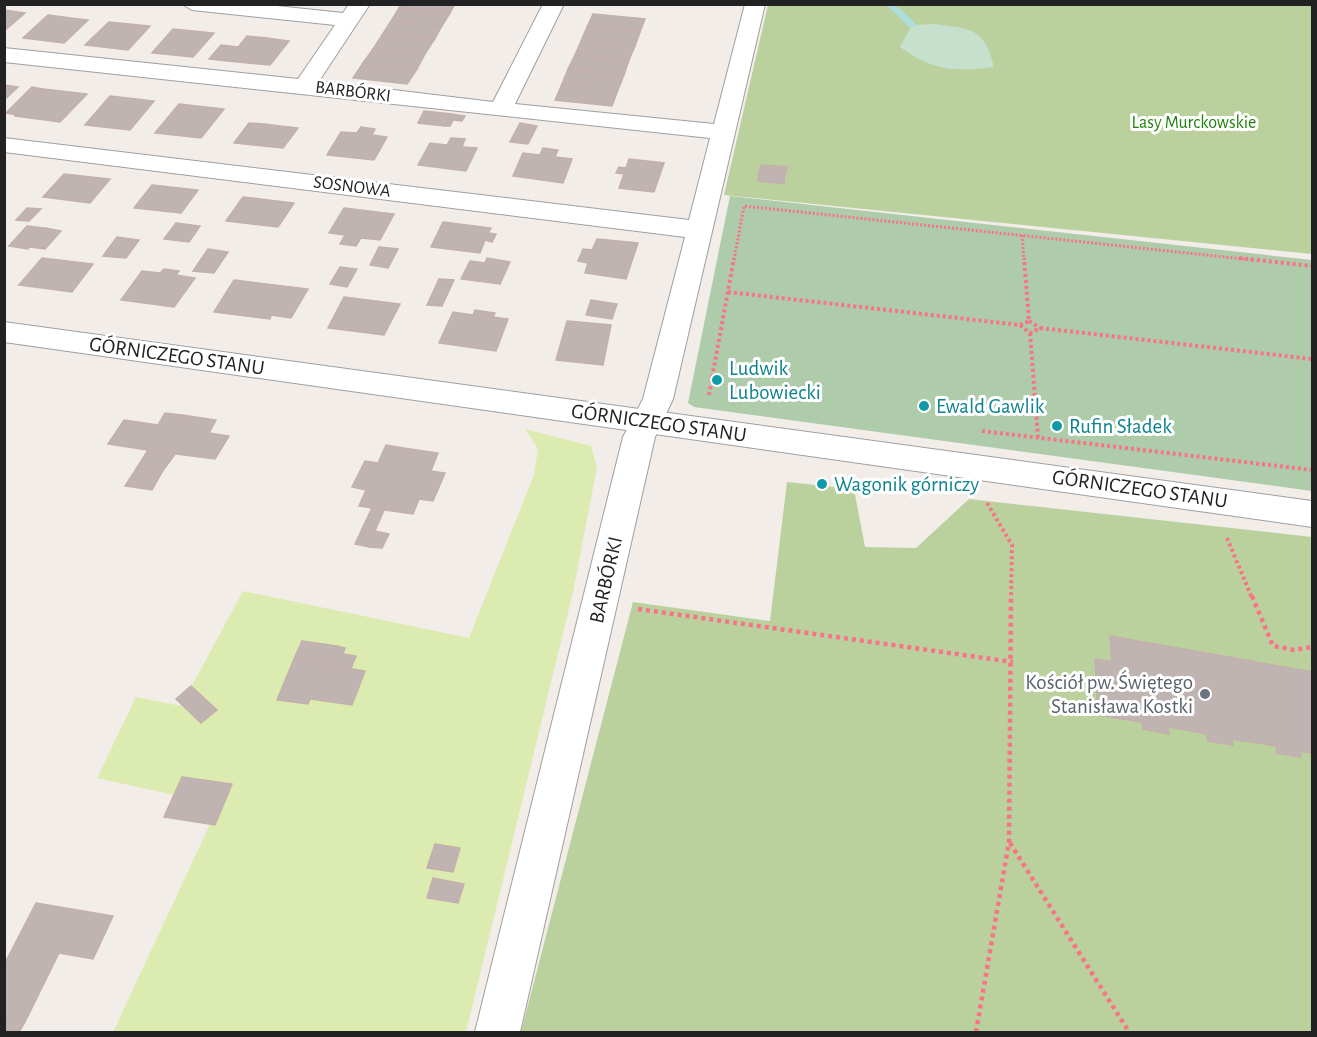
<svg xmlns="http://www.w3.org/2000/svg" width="1317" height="1037" viewBox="0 0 1317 1037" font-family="'Alegreya Sans',sans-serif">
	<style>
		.grass { fill: #dcebb0 }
		.forest { fill: #bad19e }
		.wetland { fill: #c6e0cd }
		.cemetery { fill: #aecbaa }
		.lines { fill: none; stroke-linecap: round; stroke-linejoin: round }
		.stream { fill: #aadfdd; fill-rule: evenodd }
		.building { fill: #bfb4b2; stroke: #c4b0ab; stroke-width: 1.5 }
		.minor-casing { stroke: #9f9f9f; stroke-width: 2 }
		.tertiary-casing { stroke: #9f9f9f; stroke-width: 2 }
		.path-far2 { stroke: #f97387; stroke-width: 3; stroke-dasharray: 2 2; stroke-linecap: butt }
		.path-far1 { stroke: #f97387; stroke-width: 4; stroke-dasharray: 3 3; stroke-linecap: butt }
		.path { stroke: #f97387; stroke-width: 4.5; stroke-dasharray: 4 4; stroke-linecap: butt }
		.minor { fill: #fff; fill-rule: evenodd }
		.tertiary { fill: #fff; fill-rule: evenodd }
		.culture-dot { fill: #0f9aa8; stroke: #fff; stroke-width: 2 }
		.worship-dot { fill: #6b7280; stroke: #fff; stroke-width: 2 }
		.labels { text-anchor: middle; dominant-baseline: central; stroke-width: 6; stroke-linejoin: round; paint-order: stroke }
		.far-street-label { font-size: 18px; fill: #222; stroke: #fff }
		.far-park-label { font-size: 18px; fill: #21830d; stroke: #fff }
		.street-label { font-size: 21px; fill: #222; stroke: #fff }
		.culture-label { font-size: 21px; fill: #0d838f; stroke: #fff; text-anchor: start }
		.worship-label { font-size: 21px; fill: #5b616d; stroke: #fff; text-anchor: end }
	</style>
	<rect width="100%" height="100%" fill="#f2ede9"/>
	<polygon class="grass" points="525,429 591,446 597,467 573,592 466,1032 113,1032 219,805 97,778 136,697 181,706 243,591 469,638 534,475 538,449"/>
	<g class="forest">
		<polygon points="768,5 1312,5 1312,254 724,195"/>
		<polygon points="787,482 854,489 865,547 916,548 969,499 1312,537 1312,1032 521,1032 633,602 770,621"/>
	</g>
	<path class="wetland" d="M935,24C971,29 985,28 994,67C955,72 933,71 900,47L912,25Z"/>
	<polygon class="cemetery" points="730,196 1312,260 1312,491 694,407 688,403"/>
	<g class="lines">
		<polygon class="stream" points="886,4 894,4 915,23 915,27 909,27"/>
	</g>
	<g class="building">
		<polygon points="402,4 455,4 450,13 399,8"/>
		<polygon points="399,8 450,13 442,26 391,21"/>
		<polygon points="4,10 25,13 4,31"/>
		<polygon points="593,14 645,19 640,32 587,27"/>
		<polygon points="48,15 71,18 88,20 64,43 23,38"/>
		<polygon points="391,21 442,26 434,40 382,35"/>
		<polygon points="109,22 150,26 128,50 85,45"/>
		<polygon points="587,27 640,32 635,46 581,41"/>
		<polygon points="173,29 214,33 193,57 152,53"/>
		<polygon points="382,35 434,40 425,54 373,49"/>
		<polygon points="247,36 267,38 289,41 270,65 227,61"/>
		<polygon points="581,41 635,46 629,60 575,55"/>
		<polygon points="221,45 239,47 227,61 209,59"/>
		<polygon points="373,49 425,54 417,69 363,63"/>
		<polygon points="575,55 629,60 624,75 568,69"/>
		<polygon points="363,63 417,69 407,84 353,78"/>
		<polygon points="568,69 624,75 618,90 562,84"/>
		<polygon points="562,84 618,90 612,106 555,100"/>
		<polygon points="4,85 18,87 4,100"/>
		<polygon points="32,87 43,89 17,115 6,113"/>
		<polygon points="43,89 87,94 60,122 15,116"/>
		<polygon points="110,96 154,101 130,130 85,125"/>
		<polygon points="179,104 224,109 201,138 155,133"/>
		<polygon points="424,111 451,114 445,126 418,123"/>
		<polygon points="451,114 465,116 462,121 453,120 450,126 445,126"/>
		<polygon points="249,123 264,124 298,128 283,148 234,143"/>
		<polygon points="520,123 537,126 528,144 510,142"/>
		<polygon points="361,127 375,129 372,135 387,137 374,160 327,155 341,132 357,133"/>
		<polygon points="451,138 465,139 462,147 477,148 466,171 418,165 430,143 447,145"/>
		<polygon points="543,148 558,150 555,157 572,159 563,183 513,176 523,153 540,155"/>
		<polygon points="629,159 664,163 654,192 619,188 624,174 616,173 619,167 626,168"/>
		<polygon points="761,165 787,167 785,175 759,173"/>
		<polygon points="759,173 785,175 784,184 758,181"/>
		<polygon points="64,174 110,179 90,203 43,197"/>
		<polygon points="152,185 198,190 181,213 134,208"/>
		<polygon points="243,197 294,203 278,227 226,221"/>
		<polygon points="27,208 41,209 29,221 16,220"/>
		<polygon points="344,208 394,214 380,240 361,238 356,246 340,244 345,235 329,233"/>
		<polygon points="443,222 491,228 488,233 496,234 492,242 485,240 480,253 431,247"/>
		<polygon points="176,223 200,226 189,242 164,239"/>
		<polygon points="27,226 45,228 28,249 9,246"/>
		<polygon points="45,228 61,231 45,249 29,247"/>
		<polygon points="117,237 139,240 126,258 103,256"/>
		<polygon points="597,239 638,243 626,279 585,273 588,263 578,261 583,249 592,250"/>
		<polygon points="379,247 398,249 388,268 370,265"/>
		<polygon points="208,249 228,252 214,273 193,271"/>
		<polygon points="42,258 93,264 72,292 19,285"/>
		<polygon points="487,258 510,262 500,284 477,281"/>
		<polygon points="470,261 486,263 477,281 461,279"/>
		<polygon points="340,267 357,269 347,287 330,284"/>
		<polygon points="164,269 179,271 176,275 195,278 174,307 121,300 142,271 160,273"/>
		<polygon points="439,279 454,280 442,306 427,305"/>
		<polygon points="234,280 308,289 291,318 271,315 270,319 214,312"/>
		<polygon points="344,297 400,304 384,335 328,328"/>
		<polygon points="591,300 617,304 612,319 586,315"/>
		<polygon points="475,310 495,313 493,317 508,319 496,351 439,343 453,312 473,315"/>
		<polygon points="567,321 611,325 603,365 556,360"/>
		<polygon points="165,413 182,415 160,452 108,444 124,420 158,425"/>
		<polygon points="182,415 216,420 209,433 229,436 215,459 160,452"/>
		<polygon points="386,445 410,449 384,510 359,506 366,490 352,487 365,461 378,463"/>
		<polygon points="410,449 438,453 431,471 445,473 433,501 419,499 413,514 384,510"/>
		<polygon points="148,450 160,452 149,471 136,469"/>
		<polygon points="160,452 175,454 162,472 149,471"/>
		<polygon points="136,469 149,471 139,488 125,486"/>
		<polygon points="149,471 162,472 152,490 139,488"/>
		<polygon points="372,508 384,510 375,531 362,529"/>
		<polygon points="362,529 375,531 369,547 355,544"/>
		<polygon points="375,531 389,534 382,548 369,547"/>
		<polygon points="1110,636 1312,672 1312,753 1300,751 1301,757 1277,753 1276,746 1232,739 1233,745 1208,741 1207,734 1168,727 1169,734 1143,729 1142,722 1098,715 1095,659 1112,662"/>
		<polygon points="302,641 337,646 329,665 294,659"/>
		<polygon points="337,646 345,648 343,654 356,656 351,668 329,665"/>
		<polygon points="294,659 324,664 308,704 277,700"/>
		<polygon points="324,664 365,671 352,705 310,699"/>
		<polygon points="191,686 217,710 201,723 176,699"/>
		<polygon points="182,777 232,784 215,825 164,817"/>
		<polygon points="435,844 460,848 453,872 427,868"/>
		<polygon points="433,878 464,884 458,903 427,898"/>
		<polygon points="36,903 113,916 93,959 59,953 25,1022 4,1018 4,965"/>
		<polygon points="4,1018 25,1022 19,1032 4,1032"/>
	</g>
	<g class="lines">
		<defs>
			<polygon id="minor" points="182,4 258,4 343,13 349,4 370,4 319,81 493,102 543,4 564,4 515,104 714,124 745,4 765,4 673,399 655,437 520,1032 475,1032 623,437 643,399 685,237 4,152 4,138 689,220 710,138 4,62 4,48 298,79 335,25 192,10"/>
			<polygon id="tertiary" points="4,322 1312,501 1312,527 4,342"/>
		</defs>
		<use href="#minor" class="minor-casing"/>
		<use href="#tertiary" class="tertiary-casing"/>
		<g class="path-far2">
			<polyline points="1022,235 1024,260"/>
			<polyline points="734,260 744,206 1253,260"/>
		</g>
		<g class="path-far1">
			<polyline points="1239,258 1312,266"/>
			<polyline points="728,292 1020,325 1030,333 1040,328 1312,359"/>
			<polyline points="1029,321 1040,328"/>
			<polyline points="1020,325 1029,321 1024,258"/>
			<polyline points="1030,333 1038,437"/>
			<polyline points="709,395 734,258"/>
			<polyline points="982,431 1312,470"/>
			<polyline points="987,503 1012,545 1011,598"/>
			<polyline points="1227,538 1252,598"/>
		</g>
		<g class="path">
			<polyline points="1252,596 1273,646 1294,650 1312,647"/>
			<polyline points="638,609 1013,662"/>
			<polyline points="1010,843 1129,1032"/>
			<polyline points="976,1032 1009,842 1011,596"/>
		</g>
		<use href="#minor" class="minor"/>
		<use href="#tertiary" class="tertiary"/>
	</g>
	<g class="culture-dot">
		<circle cx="717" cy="380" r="6"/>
		<circle cx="924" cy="406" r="6"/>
		<circle cx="1057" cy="426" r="6"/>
		<circle cx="822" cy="484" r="6"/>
	</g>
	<circle class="worship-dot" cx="1205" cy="694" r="6"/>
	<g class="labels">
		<g class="far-street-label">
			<text transform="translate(353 92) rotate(7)">BARBÓRKI</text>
			<text transform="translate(352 187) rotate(7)">SOSNOWA</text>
		</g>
		<g class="far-park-label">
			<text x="1194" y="123">Lasy Murckowskie</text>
		</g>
		<g class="street-label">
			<text transform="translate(177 356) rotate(8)">GÓRNICZEGO STANU</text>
			<text transform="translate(659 423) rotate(8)">GÓRNICZEGO STANU</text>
			<text transform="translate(1140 489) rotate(8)">GÓRNICZEGO STANU</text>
			<text transform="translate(606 580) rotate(-77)">BARBÓRKI</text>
		</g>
		<g class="culture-label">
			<text x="729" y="368">Ludwik<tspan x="729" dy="24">Lubowiecki</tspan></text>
			<text x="936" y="406">Ewald Gawlik</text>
			<text x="1069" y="426">Rufin Sładek</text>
			<text x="834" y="484">Wagonik górniczy</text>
		</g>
		<g class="worship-label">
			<text x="1193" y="682">Kościół pw. Świętego<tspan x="1193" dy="24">Stanisława Kostki</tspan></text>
		</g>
	</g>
	<rect width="1317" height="1037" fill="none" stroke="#222222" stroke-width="12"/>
</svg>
